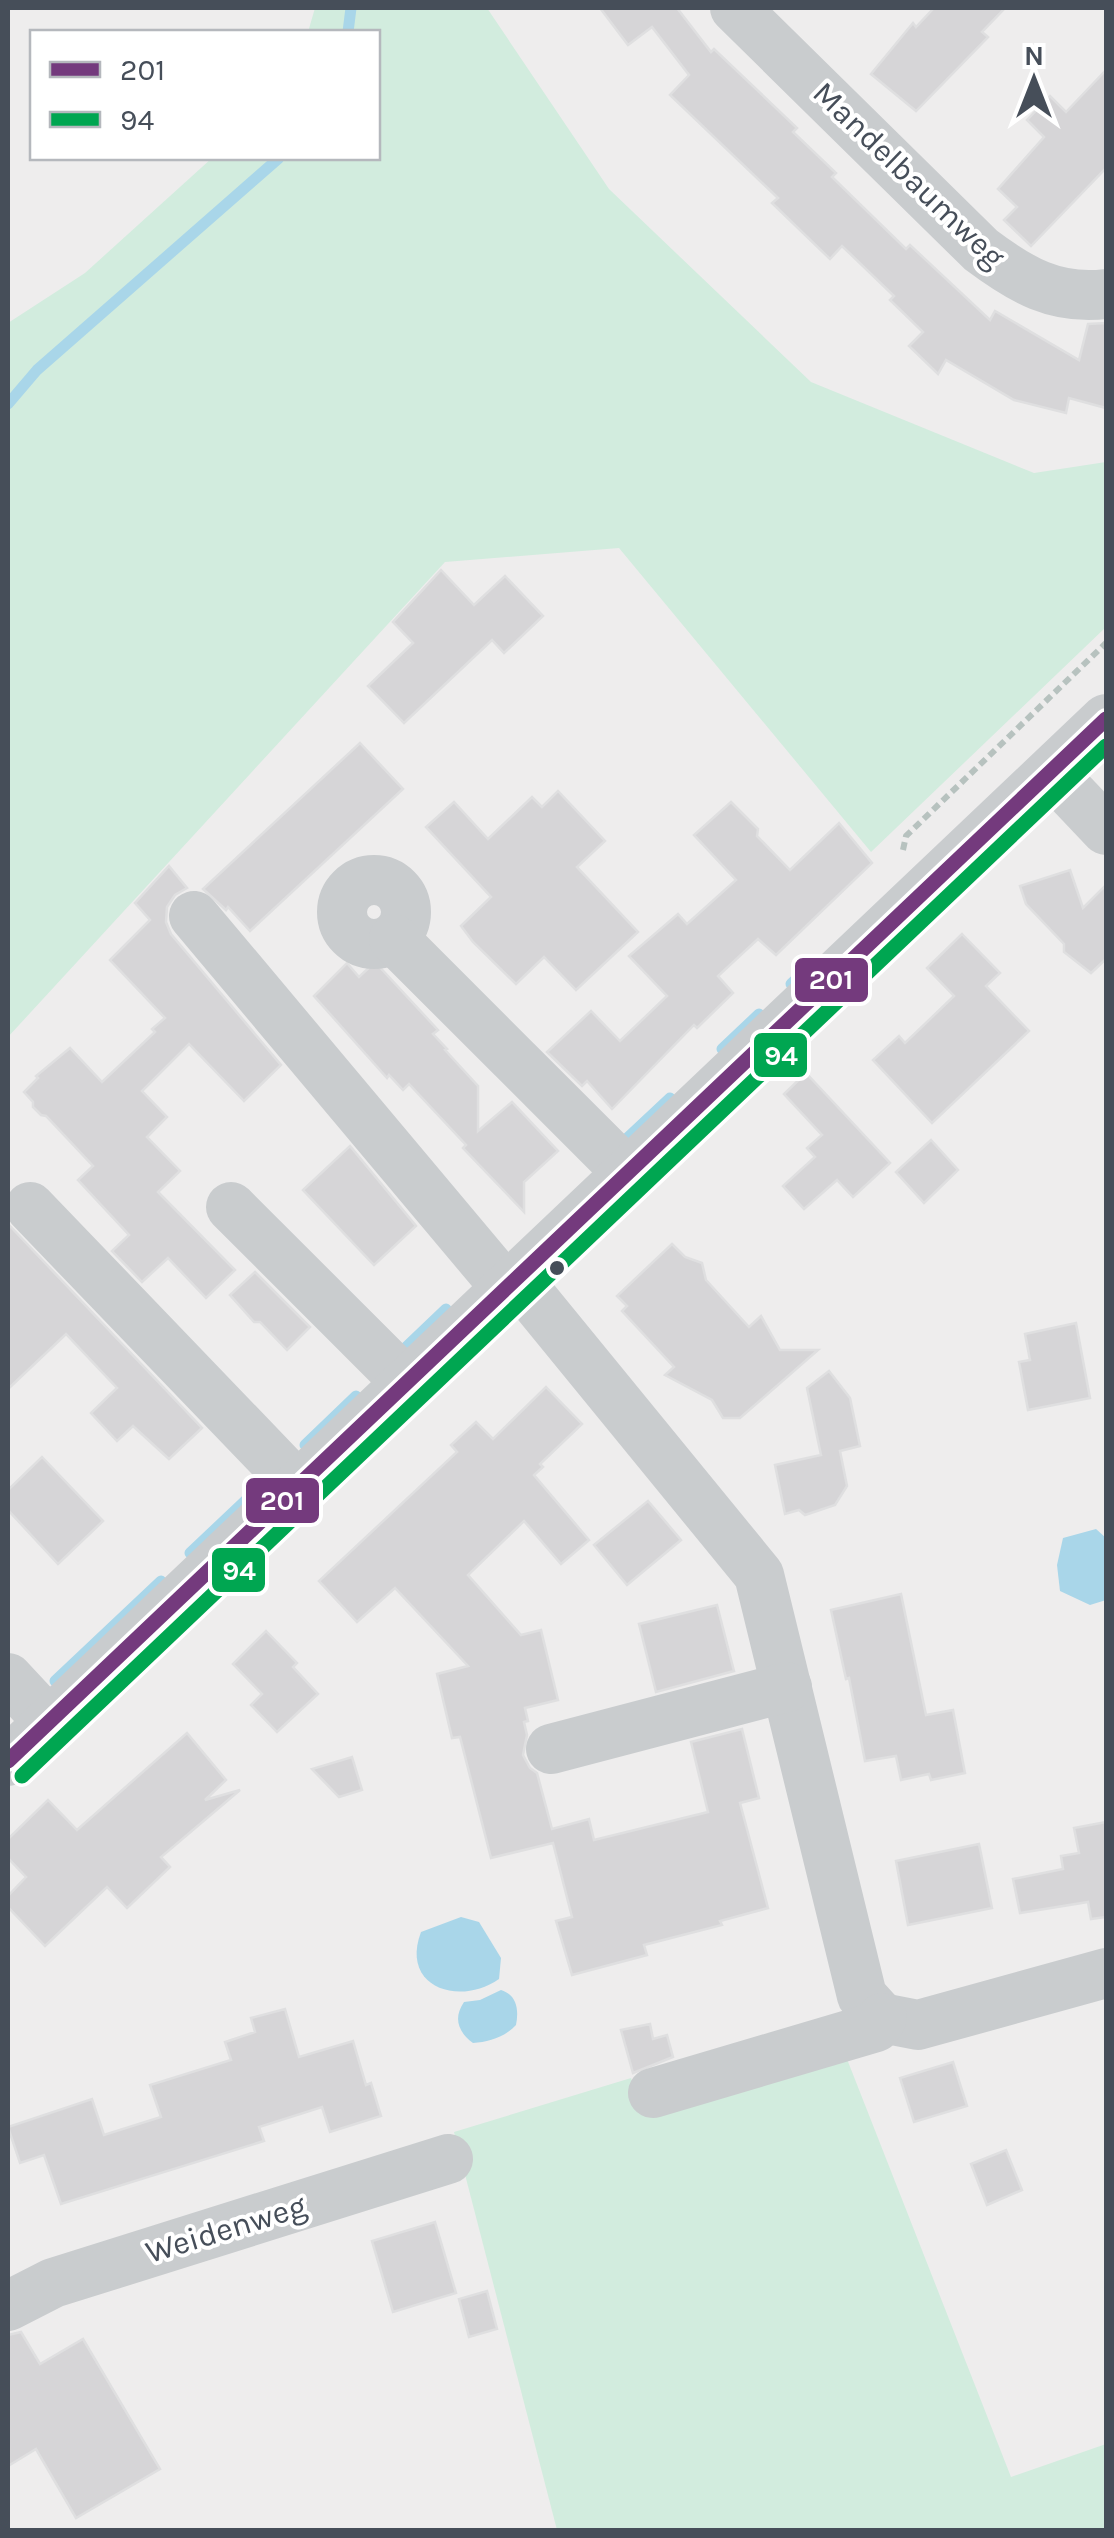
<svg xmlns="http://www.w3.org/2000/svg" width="1114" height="2538" viewBox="0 0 1114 2538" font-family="Karla,sans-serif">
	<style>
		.green { fill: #d2ecde }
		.water { fill: #a9d6e9 }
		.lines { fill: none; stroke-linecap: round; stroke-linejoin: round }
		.stream { stroke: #a9d6e9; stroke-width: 11 }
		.building { fill: #d6d5d7; stroke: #dfdfe0; stroke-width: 2.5 }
		.path { stroke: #b7c2bf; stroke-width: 6; stroke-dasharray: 8 5; stroke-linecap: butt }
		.minor { stroke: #c9ccce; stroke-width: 50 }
		.bus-1-casing { stroke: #fff; stroke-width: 22 }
		.bus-2-casing { stroke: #fff; stroke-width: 22 }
		.bus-1 { stroke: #743a7d; stroke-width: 15 }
		.bus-2 { stroke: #00a651; stroke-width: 15 }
		.bus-dot { fill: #464e59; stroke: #fff; stroke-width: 4 }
		.labels { text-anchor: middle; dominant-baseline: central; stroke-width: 8; stroke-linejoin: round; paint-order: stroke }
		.street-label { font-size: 32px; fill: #464e59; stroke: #fff }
		.line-badge { stroke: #fff; stroke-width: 4 }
		.badge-label { font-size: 28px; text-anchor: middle; font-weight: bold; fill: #fff }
	</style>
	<rect width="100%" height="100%" fill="#eeeded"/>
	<g class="green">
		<polygon points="315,8 487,8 609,189 811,382 1034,473 1106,462 1106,627 871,852 619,548 445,562 8,1037 8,323 85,273 212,158 378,158 378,32 308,32"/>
		<polygon points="845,2054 1011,2477 1106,2444 1106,2530 557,2530 454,2132 631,2078 641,2111"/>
	</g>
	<g class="water">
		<polygon points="1096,1529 1106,1538 1106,1600 1090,1605 1060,1591 1057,1565 1063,1538"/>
		<path d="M461,1917L479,1922L501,1958L499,1979C459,2007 400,1987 421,1932Z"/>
		<path d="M501,1990C517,1995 519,2010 516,2025C505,2037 489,2042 473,2043C458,2032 453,2018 464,2002L480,2000Z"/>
	</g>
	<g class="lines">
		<g class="stream">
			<polyline points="348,32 351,8"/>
			<polyline points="8,404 37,370 279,158"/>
			<polyline points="791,984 810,966"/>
			<polyline points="722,1049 759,1014"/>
			<polyline points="623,1142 670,1098"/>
			<polyline points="402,1351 446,1309"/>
			<polyline points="305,1445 356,1396"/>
			<polyline points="190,1553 264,1483"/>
			<polyline points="55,1681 161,1581"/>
		</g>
	</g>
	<g class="building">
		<polygon points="600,8 677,8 711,52 714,49 797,128 793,132 836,173 832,177 906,249 910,245 990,320 995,311 1079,360 1088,324 1106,323 1106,408 1069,398 1066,413 1014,400 946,360 938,374 909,346 923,332 890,300 894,296 842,246 830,259 772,203 778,198 670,95 689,75 652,27 628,45"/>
		<polygon points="934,8 1005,8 982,32 988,37 916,111 871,74 913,23 916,27"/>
		<polygon points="1106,70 1106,168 1031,246 1004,220 1017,207 998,189 1044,137 1027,120 1050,96 1066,112"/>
		<polygon points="441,570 474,605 505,576 543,616 504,653 492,640 404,723 368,686 413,643 393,622"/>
		<polygon points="360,743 403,789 250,931 228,907 226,910 203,889"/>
		<polygon points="558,791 605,841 577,867 638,932 576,990 544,957 516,984 473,942 461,926 491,897 426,827 454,802 488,839 532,797 542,807"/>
		<polygon points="731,802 758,829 757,836 790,870 839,823 872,863 776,955 758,939 718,976 733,993 697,1028 694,1025 612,1109 587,1081 582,1086 547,1052 591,1011 620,1041 667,996 629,956 678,914 687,924 736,880 694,835"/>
		<polygon points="169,866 187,888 175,895 167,907 166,922 171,934 281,1065 244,1101 189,1044 142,1091 167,1117 147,1137 180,1171 158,1192 235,1270 206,1298 168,1258 142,1282 112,1251 129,1235 78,1180 93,1166 46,1116 41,1115 33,1107 33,1102 24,1092 38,1078 36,1076 70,1048 102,1082 155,1032 152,1029 165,1018 110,960 150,920 135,903"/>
		<polygon points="1070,870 1083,908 1106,885 1106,959 1091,973 1064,952 1064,944 1026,904 1020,886"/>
		<polygon points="962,934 1000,973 986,986 1029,1031 932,1123 873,1060 899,1036 905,1043 954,996 927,968"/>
		<polygon points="375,962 438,1030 433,1034 447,1049 445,1050 478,1086 478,1131 512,1102 558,1151 524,1182 524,1212 463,1148 466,1145 409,1084 403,1090 389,1075 387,1078 314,996 347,963 359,977"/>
		<polygon points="806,1073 890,1163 853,1197 837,1180 804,1209 783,1186 815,1157 807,1148 822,1135 784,1094"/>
		<polygon points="931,1140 958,1170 924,1203 896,1172"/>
		<polygon points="350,1146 416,1226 374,1265 303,1190"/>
		<polygon points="8,1224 202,1428 169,1459 133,1426 117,1441 91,1413 117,1388 66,1334 8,1389"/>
		<polygon points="672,1244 685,1257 702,1263 706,1280 749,1327 761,1316 780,1350 818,1350 740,1418 723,1418 712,1400 665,1375 674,1367 622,1311 627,1306 617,1296"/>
		<polygon points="255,1272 310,1327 287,1350 260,1322 254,1322 230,1295"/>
		<polygon points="1076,1323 1090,1398 1028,1410 1019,1362 1030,1360 1025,1334"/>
		<polygon points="829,1371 850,1398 860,1446 840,1451 847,1486 835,1505 805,1515 799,1510 785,1514 775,1465 821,1455 807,1388"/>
		<polygon points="546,1387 582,1424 540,1464 543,1467 534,1475 589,1540 561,1564 524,1521 468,1575 521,1635 541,1630 558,1700 525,1708 528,1721 524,1722 527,1735 523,1755 530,1768 537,1773 552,1829 589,1819 594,1840 708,1812 691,1742 742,1729 759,1798 740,1803 768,1908 720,1921 722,1925 644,1945 647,1955 572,1975 556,1921 572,1917 553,1843 491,1858 460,1737 452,1738 437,1674 468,1666 395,1588 357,1622 319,1581 457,1452 451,1445 476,1422 493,1439"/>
		<polygon points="42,1457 103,1521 58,1564 8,1510 8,1490"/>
		<polygon points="648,1501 681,1540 627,1585 594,1545"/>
		<polygon points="901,1594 926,1715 953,1710 965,1773 931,1780 929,1774 901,1780 896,1756 865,1761 849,1678 846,1679 831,1610"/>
		<polygon points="717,1605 734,1671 656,1692 639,1624"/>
		<polygon points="266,1631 297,1663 293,1667 318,1694 277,1732 251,1705 262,1694 233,1664"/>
		<polygon points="187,1733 226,1780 205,1800 240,1790 161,1857 170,1867 127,1908 107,1887 45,1946 8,1907 8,1896 26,1877 8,1858 8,1839 48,1800 77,1830"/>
		<polygon points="352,1757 362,1790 339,1797 312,1769"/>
		<polygon points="1106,1822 1106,1917 1091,1919 1088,1902 1020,1913 1013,1879 1063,1869 1061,1856 1079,1853 1074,1828"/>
		<polygon points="979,1844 992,1908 908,1925 896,1861"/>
		<polygon points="285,2009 299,2057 353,2041 366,2085 371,2083 381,2116 330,2132 322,2107 259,2127 264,2141 61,2204 44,2155 20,2163 8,2127 92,2099 104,2135 161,2117 150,2085 231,2060 225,2042 255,2032 251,2018"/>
		<polygon points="650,2024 653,2039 667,2035 673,2057 633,2073 621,2030"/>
		<polygon points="953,2062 967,2106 914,2122 900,2078"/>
		<polygon points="1006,2150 1022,2190 987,2205 971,2164"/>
		<polygon points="435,2222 456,2293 393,2312 372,2241"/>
		<polygon points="487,2291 497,2329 469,2337 459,2299"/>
		<polygon points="21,2332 40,2364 83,2339 160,2469 76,2518 36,2449 8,2466 8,2335"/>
	</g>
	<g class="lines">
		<polyline class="path" points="903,850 906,836 1106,643"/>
		<g class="minor">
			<path d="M735,8L981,250C1021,280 1055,300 1106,294"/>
			<polyline points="1052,773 1106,830"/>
			<circle cx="374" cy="912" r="32"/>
			<polyline points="194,916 507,1289"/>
			<polyline points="394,939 629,1174"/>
			<polyline points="30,1207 298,1486"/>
			<polyline points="231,1207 407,1383"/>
			<polyline points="517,1279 759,1575 862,1996 882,2018"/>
			<polyline points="8,1678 49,1722"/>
			<polyline points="551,1749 787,1687"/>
			<polyline points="8,1761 1106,719"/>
			<polyline points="882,2018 918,2025 1106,1973"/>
			<polyline points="653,2093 876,2027 882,2018"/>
			<polyline points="8,2306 53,2283 448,2159"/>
		</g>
		<defs>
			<polyline id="bus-1" points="8,1761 1106,719"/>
			<polyline id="bus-2" points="22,1776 1106,746"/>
		</defs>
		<use href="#bus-1" class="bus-1-casing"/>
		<use href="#bus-2" class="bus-2-casing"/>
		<use href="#bus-1" class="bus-1"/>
		<use href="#bus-2" class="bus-2"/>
	</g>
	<circle class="bus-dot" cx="557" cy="1268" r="9"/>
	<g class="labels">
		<g class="street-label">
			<text transform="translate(909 175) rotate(44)">Mandelbaumweg</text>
			<text transform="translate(226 2229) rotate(-17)">Weidenweg</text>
		</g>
	</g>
	<g class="line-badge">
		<rect x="793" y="956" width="77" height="48" rx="10" fill="#743a7d"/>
		<rect x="752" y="1031" width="57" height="48" rx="10" fill="#00a651"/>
		<rect x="244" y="1476" width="77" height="49" rx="10" fill="#743a7d"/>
		<rect x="210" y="1546" width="57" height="48" rx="10" fill="#00a651"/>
	</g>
	<g class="badge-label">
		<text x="831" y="989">201</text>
		<text x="781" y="1065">94</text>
		<text x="282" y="1510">201</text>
		<text x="239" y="1580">94</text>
	</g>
	<rect width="1114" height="2538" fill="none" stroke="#464e59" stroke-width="20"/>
	<rect x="30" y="30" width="350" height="130" fill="#ffffff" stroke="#b5b8bd" stroke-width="2.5"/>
	<rect x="50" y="62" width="50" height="15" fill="#743a7d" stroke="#b5b8bd" stroke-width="2.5"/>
	<text x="120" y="80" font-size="30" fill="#464e59">201</text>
	<rect x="50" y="112" width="50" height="15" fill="#00a651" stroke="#b5b8bd" stroke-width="2.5"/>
	<text x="120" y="130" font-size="30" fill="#464e59">94</text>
	<g transform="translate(1034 80)" stroke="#ffffff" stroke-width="8" paint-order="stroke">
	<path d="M0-8L18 38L0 25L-18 38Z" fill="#464e59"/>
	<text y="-15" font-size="28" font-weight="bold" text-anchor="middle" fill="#464e59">N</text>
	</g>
</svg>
